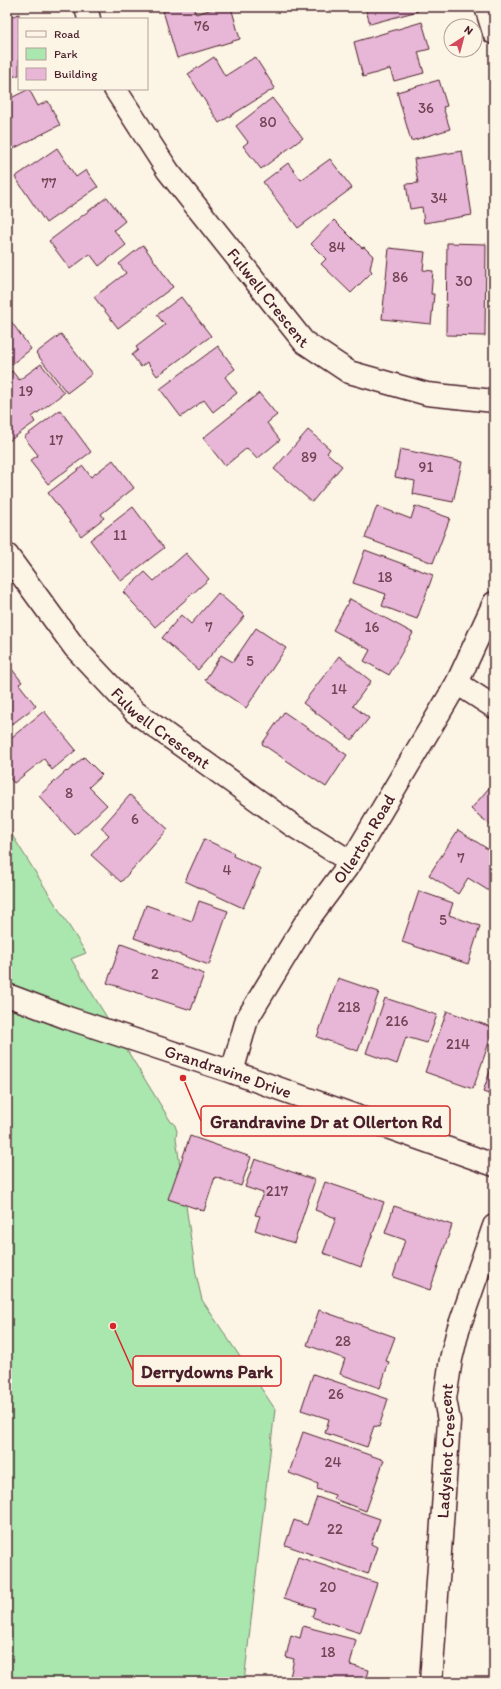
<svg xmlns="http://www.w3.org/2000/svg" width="501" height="1689" viewBox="0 0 501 1689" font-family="Itim,sans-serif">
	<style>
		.green { fill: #aae7ae; stroke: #7a836c }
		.building { fill: #e8b7d7; stroke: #4a1f2b }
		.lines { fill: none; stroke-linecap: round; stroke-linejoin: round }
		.street-casing { stroke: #4a1f2b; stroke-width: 25 }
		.secondary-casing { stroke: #4a1f2b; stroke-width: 25 }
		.street { stroke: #fcf5e5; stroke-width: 22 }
		.secondary { stroke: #fcf5e5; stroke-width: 22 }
		.labels { text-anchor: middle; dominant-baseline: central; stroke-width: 3; stroke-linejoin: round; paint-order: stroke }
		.number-label { font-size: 15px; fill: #724556 }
		.street-label { font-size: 17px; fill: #4a1f2b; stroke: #fcf5e5 }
		.leader { fill: none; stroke: #d62828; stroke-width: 1.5 }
		.callout-dot { fill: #d62828; stroke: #fcf5e5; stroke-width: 1.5 }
		.callout { fill: #fcf5e5; stroke: #d62828; stroke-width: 1.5 }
		.callout-label { font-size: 18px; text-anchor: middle; font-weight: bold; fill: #4a1f2b }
	</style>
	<rect width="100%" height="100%" fill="#fcf5e5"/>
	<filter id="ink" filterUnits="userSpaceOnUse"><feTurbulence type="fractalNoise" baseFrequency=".025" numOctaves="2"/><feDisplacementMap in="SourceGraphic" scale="8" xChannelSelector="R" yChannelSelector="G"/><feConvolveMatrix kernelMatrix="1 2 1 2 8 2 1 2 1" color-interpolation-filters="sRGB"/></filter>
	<g filter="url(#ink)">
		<polygon class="green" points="7,827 86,953 71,959 171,1122 174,1123 177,1131 176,1138 196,1274 202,1300 275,1409 244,1682 7,1682"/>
		<g class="building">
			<polygon points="175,7 193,7 196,14 219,7 231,7 240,39 177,58 163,11"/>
			<polygon points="365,7 416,7 418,11 370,24"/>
			<polygon points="19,14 19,75 7,78 7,18"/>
			<polygon points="422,22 430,49 418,52 424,73 394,81 390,69 363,77 354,42"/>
			<polygon points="214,57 225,76 255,57 275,88 219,123 188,74"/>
			<polygon points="439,80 447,106 443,107 450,129 411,141 397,92"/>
			<polygon points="29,89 38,106 48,101 60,125 7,152 7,114 10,113 7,107 7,100"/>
			<polygon points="272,98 303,138 261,169 243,146 248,142 236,126"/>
			<polygon points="57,148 76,177 86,170 98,187 46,223 15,177"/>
			<polygon points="462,151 472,215 424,223 422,207 410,209 406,184 418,183 414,159"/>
			<polygon points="330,159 352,188 298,228 263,182 288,163 301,180"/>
			<polygon points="107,197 125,221 114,230 126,245 99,266 90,254 70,269 49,241"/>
			<polygon points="334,220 362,248 364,247 373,256 370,269 372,272 351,293 321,264 326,259 311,244"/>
			<polygon points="447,243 486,244 485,336 446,335"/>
			<polygon points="143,245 173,287 118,328 94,297 126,273 119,264"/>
			<polygon points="389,248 425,252 423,270 433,271 431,294 434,294 431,324 382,319"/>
			<polygon points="181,297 211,336 157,376 147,362 141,367 132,355 138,350 136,347 165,325 157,315"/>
			<polygon points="10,320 31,349 7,368 7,322"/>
			<polygon points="61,334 92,374 67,393 36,353"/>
			<polygon points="218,346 235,369 225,377 237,393 213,412 204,400 181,417 160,389"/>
			<polygon points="41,364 64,393 32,417 35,422 9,441 7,439 7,374 12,371 19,380"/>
			<polygon points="259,393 277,415 267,423 280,440 257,459 247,448 225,466 203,438"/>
			<polygon points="60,410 91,452 48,484 30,461 38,455 24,437"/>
			<polygon points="308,430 330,449 327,453 342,466 312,502 274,469"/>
			<polygon points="400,449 462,462 453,502 413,494 415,481 395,477"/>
			<polygon points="113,460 134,488 101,514 104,518 81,536 48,493 83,466 91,477"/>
			<polygon points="377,506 411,519 415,506 450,518 433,563 365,538"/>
			<polygon points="133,507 164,548 121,581 90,540"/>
			<polygon points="365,550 433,575 417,619 382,606 386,594 353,583"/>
			<polygon points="186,553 209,579 155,627 123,592 145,572 154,581"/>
			<polygon points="218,593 245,616 198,670 162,638 181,615 191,624"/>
			<polygon points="350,599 413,633 389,675 364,661 370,650 333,630"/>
			<polygon points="256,628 286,648 246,708 205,680 221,655 233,662"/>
			<polygon points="339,656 371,681 353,706 369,718 352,740 303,703"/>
			<polygon points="7,663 22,682 19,684 36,706 7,728"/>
			<polygon points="44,711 76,750 52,770 44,759 14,783 7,775 7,741"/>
			<polygon points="284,712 347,755 326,787 262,744"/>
			<polygon points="84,757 102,775 89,787 107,805 75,835 39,796 66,771 67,772"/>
			<polygon points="494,782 494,828 471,809"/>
			<polygon points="130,795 168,829 121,882 91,855 109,835 101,828"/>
			<polygon points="458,830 494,853 494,894 468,878 458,894 429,875"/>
			<polygon points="204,839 234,853 233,856 261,869 243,908 185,881"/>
			<polygon points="419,891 453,903 449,915 480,926 468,964 402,942"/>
			<polygon points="199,901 228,911 209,965 134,938 146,905 192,921"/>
			<polygon points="121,944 204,974 191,1010 107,983"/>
			<polygon points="338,978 379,992 358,1051 317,1037"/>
			<polygon points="385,998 437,1015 427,1043 406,1037 397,1064 366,1053"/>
			<polygon points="447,1011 494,1028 473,1089 425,1072"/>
			<polygon points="494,1059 494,1096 483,1092"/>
			<polygon points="190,1136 251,1157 241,1186 215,1177 204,1211 168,1199"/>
			<polygon points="255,1159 315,1180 294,1243 255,1230 260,1216 255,1215 263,1193 245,1187"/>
			<polygon points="325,1182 384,1202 361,1267 323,1253 336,1218 315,1210"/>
			<polygon points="394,1206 452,1225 430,1290 393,1277 405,1240 385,1233"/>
			<polygon points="319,1310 395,1337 386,1361 389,1362 380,1388 340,1374 345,1359 307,1345"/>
			<polygon points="313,1374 388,1399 379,1427 374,1426 367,1447 325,1433 329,1419 301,1410"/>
			<polygon points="303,1432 384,1460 366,1511 334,1499 335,1495 317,1489 318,1484 289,1473"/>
			<polygon points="317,1497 380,1519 371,1544 377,1547 368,1574 285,1545 294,1520 307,1525"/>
			<polygon points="298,1557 377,1583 360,1633 312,1617 315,1608 284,1598"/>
			<polygon points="303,1626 356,1640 350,1665 369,1670 366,1682 309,1682 290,1677 294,1659 286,1657 291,1635 300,1638"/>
		</g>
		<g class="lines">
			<defs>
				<g id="street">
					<polyline points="86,7 89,19"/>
					<polyline points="486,7 494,33"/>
					<path id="s1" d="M115,89L168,171L304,342L349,372L427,394L494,401"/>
					<path id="s2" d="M7,555L75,648L135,712L292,825L351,862"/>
					<polyline points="457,683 494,707"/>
					<path id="s3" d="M232,1072L247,1019L304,925L351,862L457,683L494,603"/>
					<path id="s4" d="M431,1682L449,1421L445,1399L451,1359L458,1330L494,1226"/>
				</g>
				<g id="secondary">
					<path id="s5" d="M7,995L68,1018L232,1072L494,1165"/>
				</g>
			</defs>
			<use href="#street" class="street-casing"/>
			<use href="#secondary" class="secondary-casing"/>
			<use href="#street" class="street"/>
			<use href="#secondary" class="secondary"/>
		</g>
	</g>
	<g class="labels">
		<g class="number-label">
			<text x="202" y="26">76</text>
			<text x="426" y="108">36</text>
			<text x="268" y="122">80</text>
			<text x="49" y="183">77</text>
			<text x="439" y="198">34</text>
			<text x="337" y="247">84</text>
			<text x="400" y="277">86</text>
			<text x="464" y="281">30</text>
			<text x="26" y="391">19</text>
			<text x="56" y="440">17</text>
			<text x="309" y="457">89</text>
			<text x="426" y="467">91</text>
			<text x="120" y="535">11</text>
			<text x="385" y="577">18</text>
			<text x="209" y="627">7</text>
			<text x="372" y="627">16</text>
			<text x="250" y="661">5</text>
			<text x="339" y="689">14</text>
			<text x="69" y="793">8</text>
			<text x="135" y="819">6</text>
			<text x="461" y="858">7</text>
			<text x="227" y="870">4</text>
			<text x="443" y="920">5</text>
			<text x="155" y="974">2</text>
			<text x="349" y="1007">218</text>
			<text x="397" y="1021">216</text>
			<text x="458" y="1044">214</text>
			<text x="277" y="1191">217</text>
			<text x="343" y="1341">28</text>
			<text x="336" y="1394">26</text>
			<text x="333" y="1462">24</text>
			<text x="335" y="1529">22</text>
			<text x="328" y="1587">20</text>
			<text x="328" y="1652">18</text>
		</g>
		<g class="street-label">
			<text stroke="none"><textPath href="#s1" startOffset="259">Fulwell Crescent</textPath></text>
			<text stroke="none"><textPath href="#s2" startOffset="233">Fulwell Crescent</textPath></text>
			<text stroke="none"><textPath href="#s3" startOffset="270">Ollerton Road</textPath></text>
			<text stroke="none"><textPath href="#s5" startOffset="234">Grandravine Drive</textPath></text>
			<text stroke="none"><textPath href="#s4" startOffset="232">Ladyshot Crescent</textPath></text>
		</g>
	</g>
	<path class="leader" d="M183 1078L201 1121M113 1326L133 1371"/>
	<g class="callout-dot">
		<circle cx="183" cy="1078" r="4"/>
		<circle cx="113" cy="1326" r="4"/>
	</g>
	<g class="callout">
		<rect x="201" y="1106" width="249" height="30" rx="4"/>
		<rect x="133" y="1356" width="148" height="30" rx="4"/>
	</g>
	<g class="callout-label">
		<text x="326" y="1128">Grandravine Dr at Ollerton Rd</text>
		<text x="207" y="1378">Derrydowns Park</text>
	</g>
	<rect width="501" height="1689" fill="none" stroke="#fcf5e5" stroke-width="24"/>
	<rect x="12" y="12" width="477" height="1665" fill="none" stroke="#4a1f2b" stroke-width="1.5" filter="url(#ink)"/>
	<rect x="18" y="18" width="130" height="72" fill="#fcf5e5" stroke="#b59f9b"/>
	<rect x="26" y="31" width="20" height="6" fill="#fcf5e5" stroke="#b59f9b"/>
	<text x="54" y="38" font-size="12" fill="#4a1f2b">Road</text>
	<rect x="26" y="48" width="20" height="12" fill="#aae7ae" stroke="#b59f9b"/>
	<text x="54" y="58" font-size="12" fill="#4a1f2b">Park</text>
	<rect x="26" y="68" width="20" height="12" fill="#e8b7d7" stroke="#b59f9b"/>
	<text x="54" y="78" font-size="12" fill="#4a1f2b">Building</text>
	<g transform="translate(463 38) rotate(36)"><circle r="19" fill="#fcf5e5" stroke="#b59f9b"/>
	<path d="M0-3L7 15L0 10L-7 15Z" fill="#d1495b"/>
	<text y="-6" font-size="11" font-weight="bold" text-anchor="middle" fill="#4a1f2b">N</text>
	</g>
</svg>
